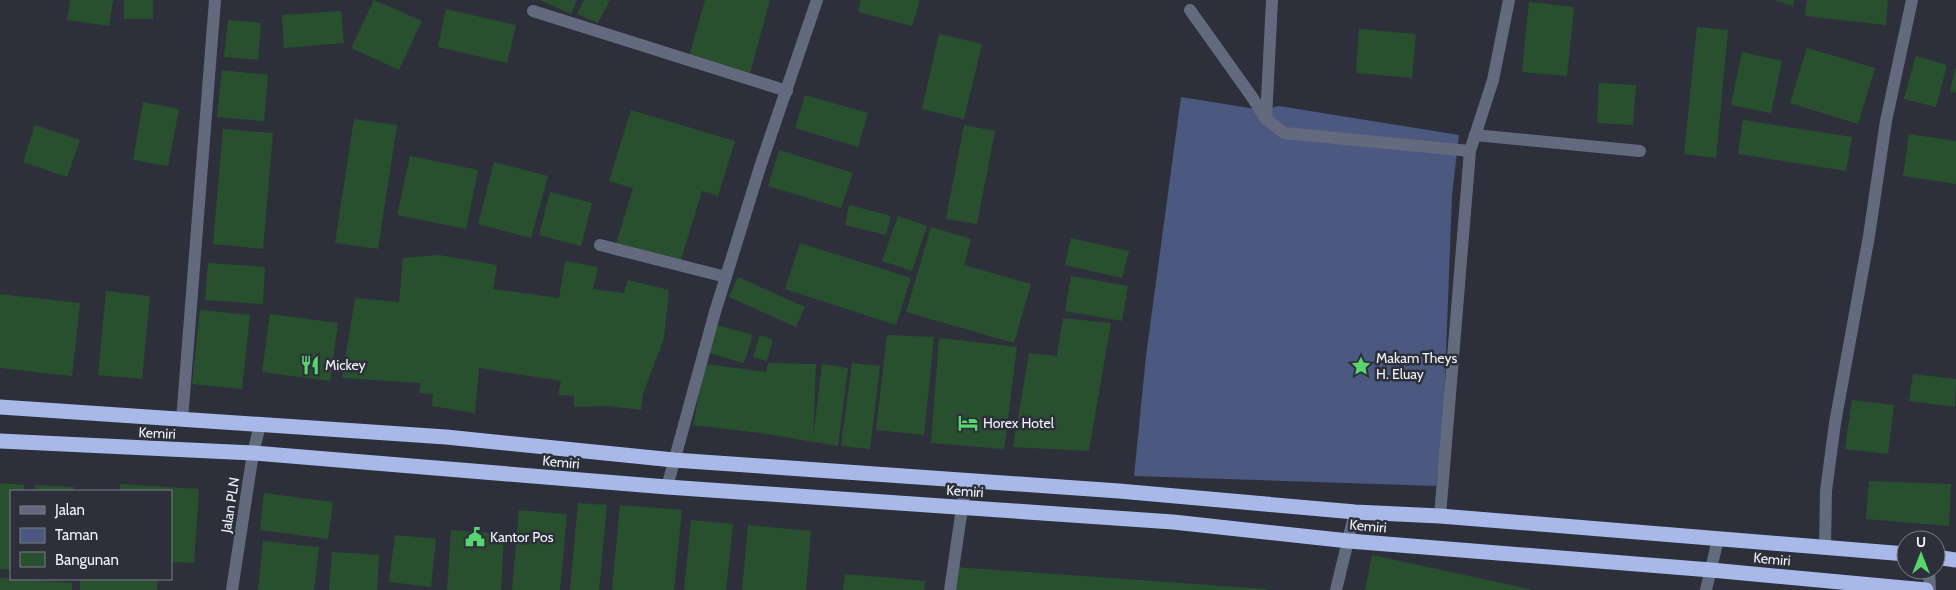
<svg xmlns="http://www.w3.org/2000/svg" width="1956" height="590" viewBox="0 0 1956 590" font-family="Cabin,sans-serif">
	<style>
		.green { fill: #4b5880 }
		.building { fill: #28502e }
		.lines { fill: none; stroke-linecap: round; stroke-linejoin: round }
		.street { stroke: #636a7e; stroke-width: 12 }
		.highway { stroke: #a7b8e9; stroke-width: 15 }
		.labels { text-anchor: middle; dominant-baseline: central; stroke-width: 5; stroke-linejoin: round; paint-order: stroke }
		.poi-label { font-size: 14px; fill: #f2f4fb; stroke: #2d303a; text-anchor: start }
		.street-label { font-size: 14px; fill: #f2f4fb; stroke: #2d303a }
	</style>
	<rect width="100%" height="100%" fill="#2d303a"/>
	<polygon class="green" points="1181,97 1262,110 1279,106 1459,135 1452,195 1443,432 1436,486 1134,476 1146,356"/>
	<g class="building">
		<polygon points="70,0 113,0 109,26 67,20"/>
		<rect x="124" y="0" width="29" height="19"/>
		<polygon points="374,0 422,21 399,70 351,48"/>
		<polygon points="540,0 577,0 571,14"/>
		<polygon points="584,0 610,0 598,23 577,14"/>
		<polygon points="705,0 770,0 750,73 689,57"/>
		<polygon points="861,0 920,0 912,26 858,12"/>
		<polygon points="1775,0 1794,0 1793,6"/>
		<polygon points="1807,0 1888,0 1886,25 1805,16"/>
		<polygon points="1529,2 1574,7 1567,76 1522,72"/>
		<polygon points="446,9 516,25 507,63 438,47"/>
		<polygon points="341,11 344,43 284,48 282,15"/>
		<polygon points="228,20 261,23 258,60 224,57"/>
		<polygon points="1697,27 1728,30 1716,158 1684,154"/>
		<polygon points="1359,29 1416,34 1412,78 1356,73"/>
		<polygon points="939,34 982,44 964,119 922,109"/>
		<polygon points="1807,48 1875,68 1858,124 1790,103"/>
		<polygon points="1742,52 1782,61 1771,113 1731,105"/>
		<polygon points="1916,56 1947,65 1936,107 1904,99"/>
		<polygon points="1955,69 1956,69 1956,93 1950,91"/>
		<polygon points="222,70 268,75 264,121 217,117"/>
		<polygon points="1599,83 1636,85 1633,125 1597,123"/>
		<polygon points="805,95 868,113 858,147 795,128"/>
		<polygon points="143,102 179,109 168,166 133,160"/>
		<polygon points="631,110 735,141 718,196 702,191 680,263 616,244 633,188 609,181"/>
		<polygon points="354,119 397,125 378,249 335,243"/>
		<polygon points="1743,120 1852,137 1846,171 1738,154"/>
		<polygon points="35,125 80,140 67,177 23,162"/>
		<polygon points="964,125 995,131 977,224 946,219"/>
		<polygon points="223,129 273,133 263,249 213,244"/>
		<polygon points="1909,134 1956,141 1956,184 1903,176"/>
		<polygon points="779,150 853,173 841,208 768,186"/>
		<polygon points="410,156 478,170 466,229 397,215"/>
		<polygon points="494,162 548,176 531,238 478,224"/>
		<polygon points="550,192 592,203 581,246 539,235"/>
		<polygon points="849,205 891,216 886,235 845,225"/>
		<polygon points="898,216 927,226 912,271 882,261"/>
		<polygon points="931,227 971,239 964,265 1031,284 1014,343 906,312"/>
		<polygon points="1071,238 1129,251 1122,278 1065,265"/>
		<polygon points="800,243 911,278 896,325 785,289"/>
		<polygon points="439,255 497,265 493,289 559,298 565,261 598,267 593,289 624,293 628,280 669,290 664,338 643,394 641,410 609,406 574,407 574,396 558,395 561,381 479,368 475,413 432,406 433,394 419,393 421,383 342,378 355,298 399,302 403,258"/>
		<polygon points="208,263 265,267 263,304 205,300"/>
		<polygon points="1071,276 1128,286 1122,321 1065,311"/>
		<polygon points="738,277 805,307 796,327 729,297"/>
		<polygon points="106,291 150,296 142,379 98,375"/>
		<polygon points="0,294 80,303 72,376 0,368"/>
		<polygon points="200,310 250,315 242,389 192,384"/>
		<polygon points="270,314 338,323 330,381 262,372"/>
		<polygon points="1063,318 1111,323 1089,451 1013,447 1029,353 1057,356"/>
		<polygon points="717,325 753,335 744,363 709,353"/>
		<polygon points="760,335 773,340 767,361 753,357"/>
		<polygon points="887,335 934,337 924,435 876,430"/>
		<polygon points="941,338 1017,347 1004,449 931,443 939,339"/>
		<polygon points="768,363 816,364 813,438 822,364 848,368 838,446 760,433 693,425 705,364 766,372"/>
		<polygon points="852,363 880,366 870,449 841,446"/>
		<polygon points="1913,374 1956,379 1955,407 1909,401"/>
		<polygon points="1852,400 1894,405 1888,454 1845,449"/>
		<polygon points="1869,481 1951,484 1949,526 1866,519"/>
		<polygon points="0,483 24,485 24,491 11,491 11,570 0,569"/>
		<polygon points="120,484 199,489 194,563 171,562 171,491 119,491"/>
		<polygon points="35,485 74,487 74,491 35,491"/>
		<polygon points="264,493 333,502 328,539 260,530"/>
		<polygon points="578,503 607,505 599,590 570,590"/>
		<polygon points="620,505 682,510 674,590 612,590"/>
		<polygon points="519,510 567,514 560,590 512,590"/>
		<polygon points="691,520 733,524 726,590 684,590"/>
		<polygon points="748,525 811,531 806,590 742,590"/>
		<polygon points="451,530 504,534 501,590 447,590"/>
		<polygon points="395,535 436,539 431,587 389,582"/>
		<polygon points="263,541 319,547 314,590 258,590"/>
		<polygon points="332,552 379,555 377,590 329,590"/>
		<polygon points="1372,555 1530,589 1530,590 1365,590"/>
		<polygon points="954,567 1266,589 1266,590 953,590"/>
		<polygon points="845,574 925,581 924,590 843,590"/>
		<polygon points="0,578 72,583 72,590 0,590"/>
		<polygon points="80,579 158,579 157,590 80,590"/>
	</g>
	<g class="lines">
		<g class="street">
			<polyline points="1190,10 1252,97 1266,119 1284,133 1470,151"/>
			<polyline points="533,11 787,91"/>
			<polyline points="1266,119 1272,0"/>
			<polyline points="1475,135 1640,151"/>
			<polyline points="600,245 726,277"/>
			<polyline points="182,420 215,0"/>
			<polyline points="667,487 715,312 760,167 817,0"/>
			<polyline points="1440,516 1470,151 1493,80 1509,0"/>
			<polyline points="1825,548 1826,491 1835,423 1869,236 1886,121 1912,0"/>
			<polyline points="1929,570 1930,590"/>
			<polyline points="232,590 253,453 260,425"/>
			<polyline points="950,590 966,481"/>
			<polyline points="1336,590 1355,512"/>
			<polyline points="1706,590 1718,539"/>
		</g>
		<g class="highway">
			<polyline points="0,407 446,437 674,460 1119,491 1355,512 1440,516 1906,554"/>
			<polyline points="0,441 253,453 667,487 1173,522 1349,541 1711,570 1926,590"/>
			<polyline points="1936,557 1956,560"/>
		</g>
	</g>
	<defs>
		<symbol id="restaurant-bare" viewBox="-9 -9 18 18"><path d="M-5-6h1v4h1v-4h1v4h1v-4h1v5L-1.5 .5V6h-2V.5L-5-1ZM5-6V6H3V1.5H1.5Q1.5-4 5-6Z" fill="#58d56f" stroke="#2d303a" stroke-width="2.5" paint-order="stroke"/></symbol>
		<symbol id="sight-bare" viewBox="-9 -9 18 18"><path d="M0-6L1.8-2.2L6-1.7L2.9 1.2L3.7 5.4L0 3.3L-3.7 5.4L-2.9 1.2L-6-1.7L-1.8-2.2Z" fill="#58d56f" stroke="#2d303a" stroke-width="2.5" paint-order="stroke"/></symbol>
		<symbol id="hotel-bare" viewBox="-9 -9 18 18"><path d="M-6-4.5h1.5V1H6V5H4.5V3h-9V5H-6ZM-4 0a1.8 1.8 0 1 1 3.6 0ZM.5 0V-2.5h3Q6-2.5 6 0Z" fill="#58d56f" stroke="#2d303a" stroke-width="2.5" paint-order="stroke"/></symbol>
		<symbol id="civic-bare" viewBox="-9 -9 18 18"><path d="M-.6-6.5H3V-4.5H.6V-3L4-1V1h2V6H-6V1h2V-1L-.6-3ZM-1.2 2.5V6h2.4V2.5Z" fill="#58d56f" stroke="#2d303a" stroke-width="2.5" paint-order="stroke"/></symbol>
	</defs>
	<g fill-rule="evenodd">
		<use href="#restaurant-bare" x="296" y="351" width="28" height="28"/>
		<use href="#sight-bare" x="1347" y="352" width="28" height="28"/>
		<use href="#hotel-bare" x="954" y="409" width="28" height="28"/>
		<use href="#civic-bare" x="461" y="523" width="28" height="28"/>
	</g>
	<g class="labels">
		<g class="poi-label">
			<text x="1376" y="358">Makam Theys<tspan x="1376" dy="16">H. Eluay</tspan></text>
			<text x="325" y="365">Mickey</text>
			<text x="983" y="423">Horex Hotel</text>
			<text x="490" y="537">Kantor Pos</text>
		</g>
		<g class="street-label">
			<text transform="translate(157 433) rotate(3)">Kemiri</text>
			<text transform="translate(561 462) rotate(5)">Kemiri</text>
			<text transform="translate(965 491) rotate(4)">Kemiri</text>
			<text transform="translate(230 505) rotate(-81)">Jalan PLN</text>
			<text transform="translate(1368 526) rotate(5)">Kemiri</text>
			<text transform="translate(1772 559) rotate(5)">Kemiri</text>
		</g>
	</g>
	<rect x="10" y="490" width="162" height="90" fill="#2d303a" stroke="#7c7e87"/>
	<rect x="20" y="506" width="25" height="8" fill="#636a7e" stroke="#7c7e87"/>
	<text x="55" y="515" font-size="15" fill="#f2f4fb">Jalan</text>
	<rect x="20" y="528" width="25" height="15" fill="#4b5880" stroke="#7c7e87"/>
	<text x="55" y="540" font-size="15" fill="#f2f4fb">Taman</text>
	<rect x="20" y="552" width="25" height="15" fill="#28502e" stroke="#7c7e87"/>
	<text x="55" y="565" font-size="15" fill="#f2f4fb">Bangunan</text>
	<g transform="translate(1921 555)"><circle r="24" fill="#2d303a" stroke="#7c7e87"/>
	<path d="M0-4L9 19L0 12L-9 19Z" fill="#58d56f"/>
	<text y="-8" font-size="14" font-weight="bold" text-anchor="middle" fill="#f2f4fb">U</text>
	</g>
</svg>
